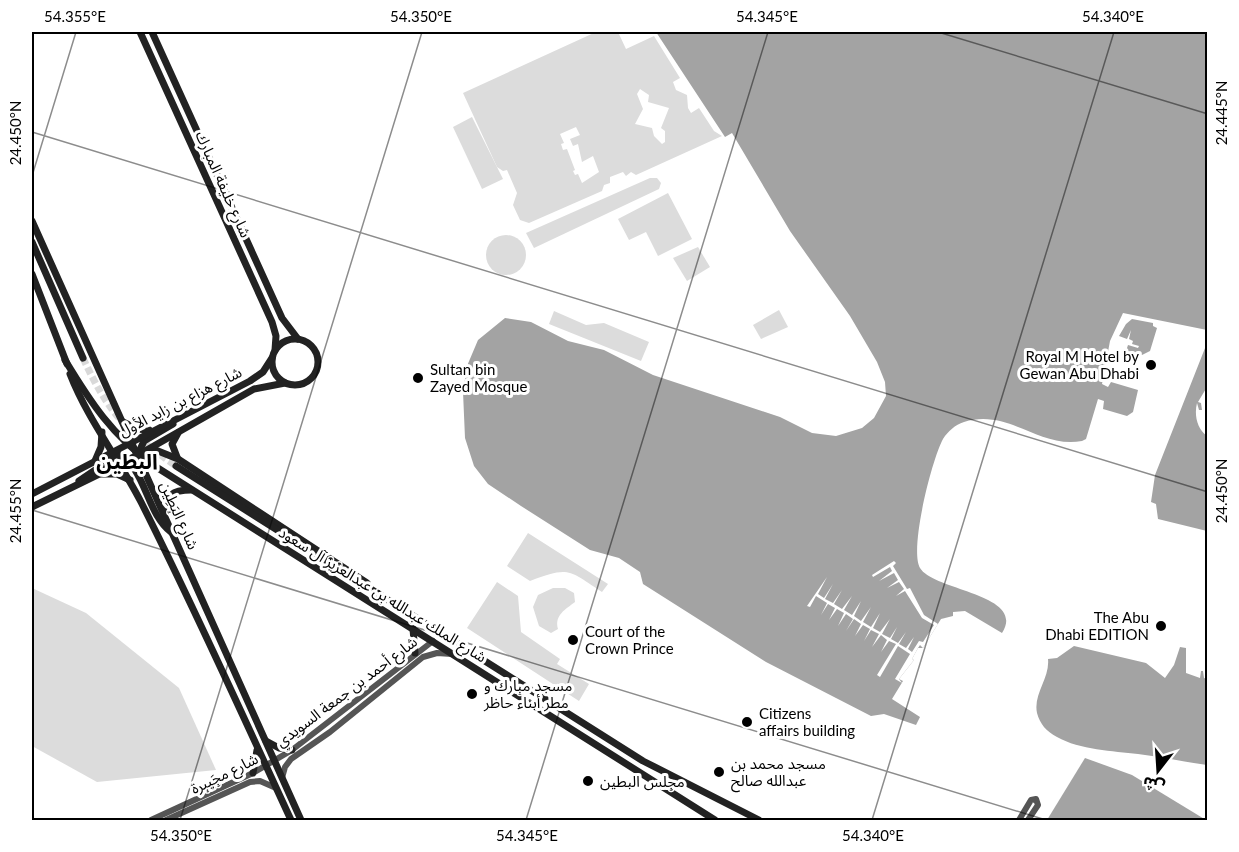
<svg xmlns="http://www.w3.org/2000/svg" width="1239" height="852" viewBox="0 0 1239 852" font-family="Lato,'Noto Sans Arabic',sans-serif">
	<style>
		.green { fill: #dcdcdc; fill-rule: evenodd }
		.water { fill: #a3a3a3 }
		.pier { fill: #fff }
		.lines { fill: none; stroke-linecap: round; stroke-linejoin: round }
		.secondary-tunnel { stroke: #d9d9d9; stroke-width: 7; stroke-dasharray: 7 3.5; stroke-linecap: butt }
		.tertiary { stroke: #555; stroke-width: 6 }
		.secondary { stroke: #222; stroke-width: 7 }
		.ticks { fill: none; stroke: #000; stroke-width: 1.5; stroke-opacity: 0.45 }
		.poi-dot { fill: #000; stroke: #fff; stroke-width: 2 }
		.labels { text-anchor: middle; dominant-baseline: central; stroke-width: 6; stroke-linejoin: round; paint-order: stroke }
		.street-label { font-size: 15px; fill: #000; stroke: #fff }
		.poi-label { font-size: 15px; fill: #000; stroke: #fff; text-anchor: start }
		.district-label { font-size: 21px; font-weight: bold; fill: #000; stroke: #fff }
		.neatline { fill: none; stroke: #000; stroke-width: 2 }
		.ticks-label { font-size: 15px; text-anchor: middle; fill: #000 }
	</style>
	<rect width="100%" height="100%" fill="#fff"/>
	<g class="green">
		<path d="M596,32H618L626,49L654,36L680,78L673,82L676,90L687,95L688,108L691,113L699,108L714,131L722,136L636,175L631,172L626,176L623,172L610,177V183L604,185L602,191L529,223L520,220L513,205L517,193L507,170L503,171L497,167L463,93ZM640,89L649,95L648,102L669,108L661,128L665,131V142L662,144L654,136L652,128L635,124L643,109L637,94ZM576,127L580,135L570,139L573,146L578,144L582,162L593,156L599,172L582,183L578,174L575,175L573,171L575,170L567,149L563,150L561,144L564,143L560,134Z"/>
		<polygon points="472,117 503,179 482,189 453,127"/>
		<polygon points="650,178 657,178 661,183 659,189 534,248 526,233"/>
		<polygon points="668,193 692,239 658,256 646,232 629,240 618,219"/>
		<circle cx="506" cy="255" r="20"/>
		<polygon points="698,247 710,267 687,281 673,258"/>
		<polygon points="779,310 788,327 761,339 753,325"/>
		<polygon points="554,311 586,325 604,323 649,342 641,361 549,324"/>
		<path d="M528,533L608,584L602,592C568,570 570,566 530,581L507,566Z"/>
		<polygon points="497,582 518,596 521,632 560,659 557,664 589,684 579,701 467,628"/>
		<polygon points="32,588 86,613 179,688 216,770 97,782 32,746"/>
		<path d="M553,588H565L574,593L575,602C566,609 554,615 558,629L551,633L539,626L533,607L538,595Z"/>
	</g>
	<g class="water">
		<path d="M656,32H1207V330L1123,313L1110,341L1102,384L1108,387L1111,382L1138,390L1133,412L1127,416L1103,409L1104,401L1098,399L1086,439L1082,441C1039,449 1009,408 964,422C955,425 948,431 943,439C932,459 909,549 920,568C934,591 1027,594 1002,633L965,611L953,612V616L941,619L923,648H918L912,659L914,660L899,679L903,681L892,699L920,717L916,725L884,714L871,716L766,662L643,584L640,572L619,558L590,550L521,506L488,484L474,466L465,438L463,392L467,366L478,340L505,318L531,322L568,341L604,350L653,375L780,417L812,433L836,436L862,428L874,418L886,396L885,382L877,362L850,316L790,231L732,133L725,137Z"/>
		<polygon points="1132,319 1153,323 1153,326 1157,328 1150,351 1142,355 1126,351 1128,345 1138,348 1139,346 1132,344 1133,341 1129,339 1131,330 1127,339 1119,336 1126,324"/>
		<path d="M1207,343V387L1198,402L1201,403L1202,410H1199L1197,403C1194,415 1197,429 1207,436V531L1158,519L1156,504L1151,502L1155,475Z"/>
		<path d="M1074,646L1146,663L1165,678L1174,665L1180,647L1186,648V673L1200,678L1201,671H1203L1204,678L1207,679V765C1184,762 1162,757 1138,754C1113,751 1080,750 1057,737C1046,731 1040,724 1037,713C1033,694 1050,678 1048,659L1057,658Z"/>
		<polygon points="1085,758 1132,775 1206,820 1047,820"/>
	</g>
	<polygon class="pier" points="894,561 896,563 893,566 907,589 910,588 924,615 938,624 923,648 920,645 918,648 912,659 914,660 899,679 902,683 895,679 910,654 898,646 880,677 877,675 896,644 889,641 881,652 887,640 881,635 872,647 879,634 871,630 864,641 870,629 863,625 855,636 861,624 854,619 846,631 853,619 846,614 838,626 844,613 837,609 829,620 835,608 828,604 821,615 827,603 816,596 810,607 807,606 827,577 818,594 824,598 833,584 825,599 833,603 842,590 834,604 842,609 852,596 844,610 852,615 861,601 854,616 861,621 871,607 863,622 871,627 880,613 873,628 880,632 890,619 882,634 890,638 897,627 891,639 898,643 906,632 899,644 906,648 914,637 908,649 912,652 919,641 923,642 934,625 922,618 905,591 896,596 904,589 899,582 887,588 898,580 894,573 879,581 892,571 890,567 873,577 872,575"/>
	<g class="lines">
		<path class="secondary-tunnel" d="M83,358C109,414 126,431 176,466"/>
		<g class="tertiary">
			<polyline points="282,778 285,767 291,759 330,732 423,657 437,653 452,654"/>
			<polyline points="151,820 253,773 292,750 433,641"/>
			<polyline points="166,820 250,782 260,781 276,788"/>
			<polyline points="1019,820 1031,800 1036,799 1038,805 1028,820"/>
		</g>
		<g class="secondary">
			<polyline points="140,32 272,322 276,336 275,350"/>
			<polyline points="152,32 282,318 298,339"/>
			<polyline points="32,221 301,820"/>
			<polyline points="32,242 83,358"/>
			<polyline points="32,274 67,364"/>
			<circle cx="295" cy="362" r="23"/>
			<path d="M65,360C91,403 112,435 153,465L715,820"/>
			<path d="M70,374C88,420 119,459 141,502C194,607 242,714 291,820"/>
			<polyline points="123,422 137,429 149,430"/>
			<path d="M115,452C146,465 145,512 171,532"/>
			<polyline points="138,454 144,441 173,424"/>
			<polyline points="177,457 172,444 178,433"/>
			<polyline points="95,461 101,447 102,432"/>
			<polyline points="152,465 149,454 153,449 178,459 367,583"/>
			<polyline points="176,466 643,761 759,820"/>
			<polyline points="101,474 117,474 130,480"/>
			<polyline points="79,481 119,454"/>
			<polyline points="32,494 250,381 263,372 272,358"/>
			<polyline points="32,507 138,455 254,389 285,383"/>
			<path d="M165,513C167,494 172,490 191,490"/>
			<polyline points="413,629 415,653"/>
			<polyline points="266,741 279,748 292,750"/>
			<polyline points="253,773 257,750"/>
		</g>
	</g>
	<path class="ticks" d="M938,32L1208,114M32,132L1208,492M32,176L76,32M32,510L1046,820M180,820L422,32M526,820L768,32M872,820L1114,32"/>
	<g class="poi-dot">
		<circle cx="1151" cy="365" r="6"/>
		<circle cx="418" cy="378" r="6"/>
		<circle cx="1161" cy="626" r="6"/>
		<circle cx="573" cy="640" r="6"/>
		<circle cx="472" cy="694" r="6"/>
		<circle cx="747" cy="722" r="6"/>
		<circle cx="719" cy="772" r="6"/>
		<circle cx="588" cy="781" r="6"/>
	</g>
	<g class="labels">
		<g class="street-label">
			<text transform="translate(224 184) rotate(66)">شارع خليفة المبارك</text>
			<text transform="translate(180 401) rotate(-27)">شارع هزاع بن زايد الأول</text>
			<text transform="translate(180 515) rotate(66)">شارع البَطِين</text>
			<text transform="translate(383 594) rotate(32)">شارع الملك عبدالله بن عبدالعزيز آل سعود</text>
			<text transform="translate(346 691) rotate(-37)">شارع أحمد بن جمعة السويدي</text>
			<text transform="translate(224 773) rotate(-26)">شارع مجَيبرة</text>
		</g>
		<g class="poi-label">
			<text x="1139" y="356" text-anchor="end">Royal M Hotel by<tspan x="1139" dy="17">Gewan Abu Dhabi</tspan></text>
			<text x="430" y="369">Sultan bin<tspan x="430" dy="17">Zayed Mosque</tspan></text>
			<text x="1149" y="617" text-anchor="end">The Abu<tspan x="1149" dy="17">Dhabi EDITION</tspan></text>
			<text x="585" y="631">Court of the<tspan x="585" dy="17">Crown Prince</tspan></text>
			<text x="484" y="685">مسجد مبارك و<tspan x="484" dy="17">مطر أبناء حاظر</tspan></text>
			<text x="759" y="713">Citizens<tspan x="759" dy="17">affairs building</tspan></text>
			<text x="731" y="763">مسجد محمد بن<tspan x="731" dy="17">عبدالله صالح</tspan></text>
			<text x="600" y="781">مجلس البطين</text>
		</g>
		<g class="district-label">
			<text x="127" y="460">البطين</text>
		</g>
	</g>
	<rect width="1239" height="852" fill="none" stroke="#ffffff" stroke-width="66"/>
	<g transform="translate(1158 771) rotate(197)" stroke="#ffffff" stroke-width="4.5" paint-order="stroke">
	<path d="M0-4.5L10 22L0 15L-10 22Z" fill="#000000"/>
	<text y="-9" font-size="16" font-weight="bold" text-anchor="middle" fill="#000000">ش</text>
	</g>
	<rect x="33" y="33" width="1173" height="786" class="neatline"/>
	<g class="ticks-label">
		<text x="75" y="22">54.355°E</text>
		<text x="421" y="22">54.350°E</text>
		<text x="767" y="22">54.345°E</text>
		<text x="1113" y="22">54.340°E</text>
		<text transform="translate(1222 113) rotate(-90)" y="5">24.445°N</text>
		<text transform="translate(16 133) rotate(-90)" y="5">24.450°N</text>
		<text transform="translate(1222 491) rotate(-90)" y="5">24.450°N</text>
		<text transform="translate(16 511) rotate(-90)" y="5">24.455°N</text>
		<text x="181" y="841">54.350°E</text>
		<text x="527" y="841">54.345°E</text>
		<text x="873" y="841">54.340°E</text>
	</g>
</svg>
